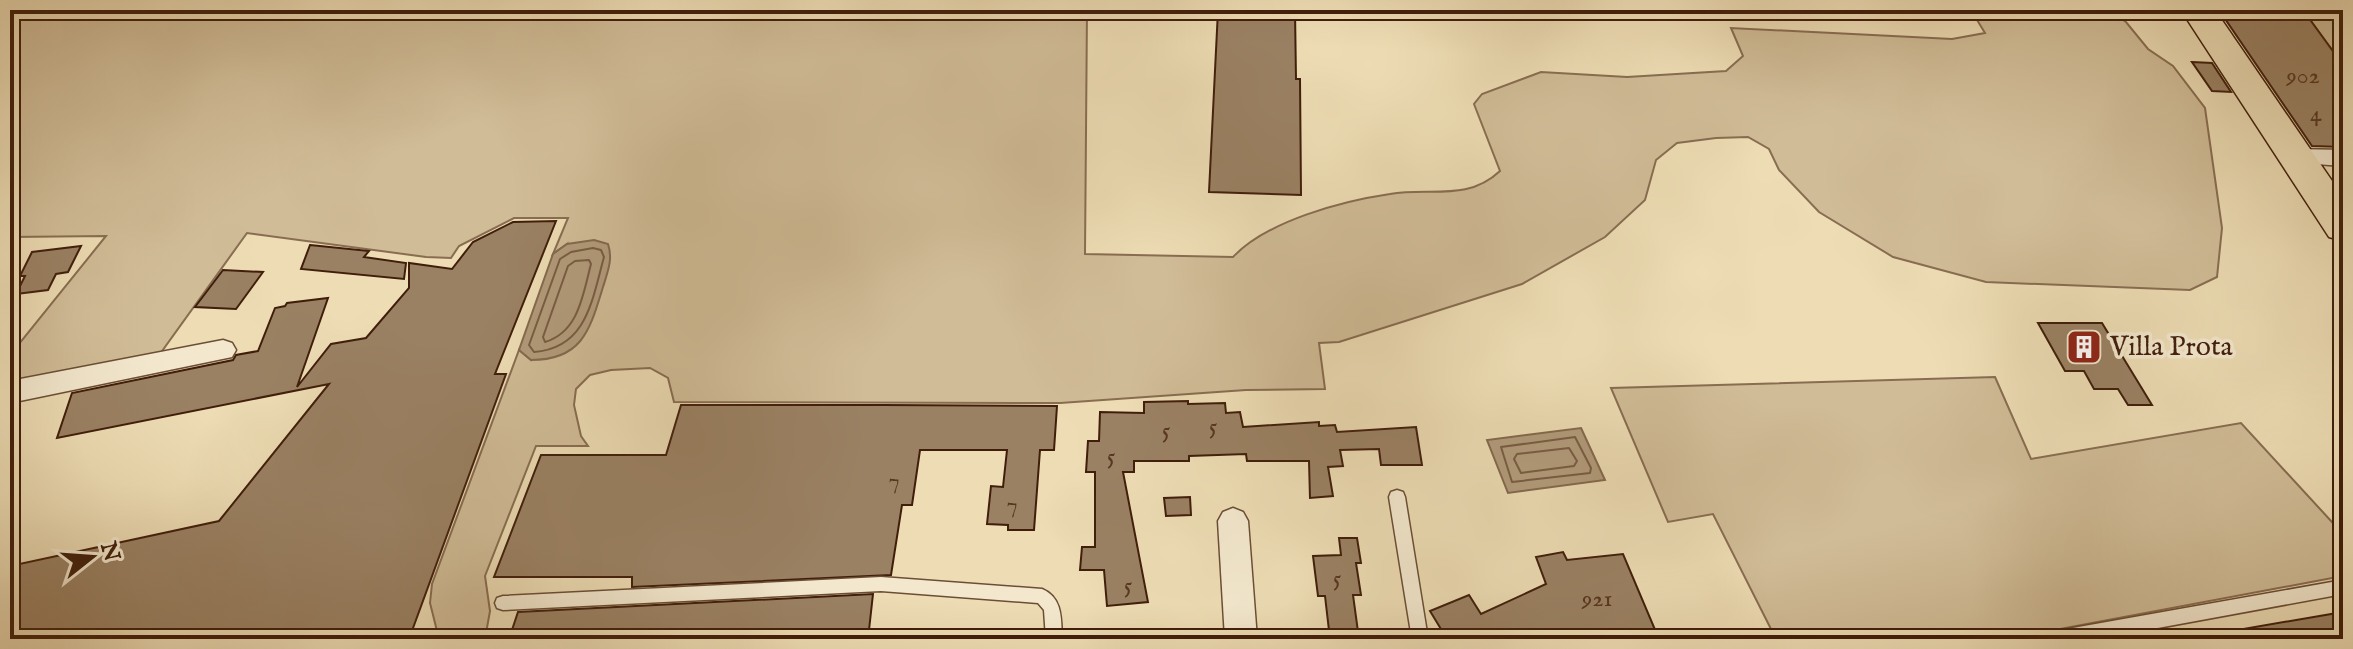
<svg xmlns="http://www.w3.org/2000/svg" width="2353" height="649" viewBox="0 0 2353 649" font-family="'IM FELL English',serif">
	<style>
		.green { fill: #d0bc97; stroke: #886d51; stroke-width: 2 }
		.water { fill: #b29b7b; stroke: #84694e; stroke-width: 2 }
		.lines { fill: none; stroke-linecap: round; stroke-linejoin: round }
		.shore { stroke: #795c43; stroke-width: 2 }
		.building { fill: #9a8163; stroke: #401e0b; stroke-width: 2 }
		.lane-casing { stroke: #6b4e35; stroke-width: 3 }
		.street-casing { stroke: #6b4e35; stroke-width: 3 }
		.primary-casing { stroke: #401e0b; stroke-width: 3 }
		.lane { fill: #f3e8ce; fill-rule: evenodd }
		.street { fill: #f3e8ce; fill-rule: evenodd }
		.primary { fill: #eddcb4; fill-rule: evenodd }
		.labels { text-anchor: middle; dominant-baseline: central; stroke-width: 7; stroke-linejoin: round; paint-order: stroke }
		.number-label { font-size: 24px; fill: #563721 }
		.poi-label { font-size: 28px; fill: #401e0b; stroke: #f3e8ce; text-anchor: start }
	</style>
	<rect width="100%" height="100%" fill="#eddcb4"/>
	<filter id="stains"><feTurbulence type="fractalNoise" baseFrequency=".0025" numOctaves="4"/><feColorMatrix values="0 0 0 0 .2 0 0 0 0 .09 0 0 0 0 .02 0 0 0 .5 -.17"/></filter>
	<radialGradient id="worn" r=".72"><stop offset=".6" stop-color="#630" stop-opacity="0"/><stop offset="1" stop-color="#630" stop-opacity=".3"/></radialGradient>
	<g class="green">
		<path d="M10,10H1087L1085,254L1233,257C1267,221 1342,201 1390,194C1430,187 1467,202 1500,171L1474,104L1482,94L1541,72L1627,77L1726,71L1743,56L1731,28L1952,39L1985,33L1971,10H2108L2126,22L2148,49L2173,66L2205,108L2222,228L2217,277L2190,290L1986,282L1893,257L1819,212L1779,170L1769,149L1748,137L1716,138L1677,143L1656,160L1645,200L1605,237L1522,284L1339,342L1319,343L1325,389L1246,390L1060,403L674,402L668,378L650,368L611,370L590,375L576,389L574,405L581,436L588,446H536L485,576L490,611L485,639H439L430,603L432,584L519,350L531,360L567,244L553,254L568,218H514L459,246L451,258L426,257L247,233L157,358L10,388V355L106,236L10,237Z"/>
		<polygon points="2308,17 2343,20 2343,65"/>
		<polygon points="1995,377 2031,459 2241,423 2343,534 2343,576 2007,639 1776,639 1713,514 1668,522 1611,388"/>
	</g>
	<g class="water">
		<path d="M594,240L608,244C613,259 608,271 603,287C590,329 583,360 531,360L519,350L553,254L567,244Z"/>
		<polygon points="1581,428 1605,480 1508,493 1487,440"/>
	</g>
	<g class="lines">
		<g class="shore">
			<path d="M593,248L601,250L604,257C592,300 587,348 534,352L529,345L560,259L571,252Z"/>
			<path d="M589,260L591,264C583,294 579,332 545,342L543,337L568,266L575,261Z"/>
			<polygon points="1575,437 1591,468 1590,473 1512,482 1501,447"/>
			<polygon points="1569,448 1577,461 1574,466 1521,473 1514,459 1517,454"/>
		</g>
	</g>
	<g class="building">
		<polygon points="1218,10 1295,10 1296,79 1300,79 1301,195 1209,192"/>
		<polygon points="2219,10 2303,10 2343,65 2343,147 2312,146"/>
		<polygon points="2192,62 2212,63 2231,92 2212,91"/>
		<polygon points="556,221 495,374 506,374 409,639 10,639 10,566 219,521 329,384 57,438 72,393 233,360 236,355 258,351 275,308 285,306 287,303 328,298 297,387 331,344 366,338 409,288 409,263 452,269 473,242 513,222"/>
		<polygon points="310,245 369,251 364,257 406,263 404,279 301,269"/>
		<polygon points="81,246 68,272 56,274 48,290 16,294 25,276 20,276 32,252"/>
		<polygon points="223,270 263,272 236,309 195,307"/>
		<polygon points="2038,323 2102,323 2152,405 2128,405 2118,389 2094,389 2084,371 2065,371"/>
		<polygon points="1188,401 1188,404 1225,403 1226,413 1240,412 1243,427 1319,422 1319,426 1335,425 1337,432 1416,427 1422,465 1381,465 1379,449 1340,450 1343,466 1328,467 1333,496 1310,498 1309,461 1247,461 1246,454 1189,456 1189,461 1134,461 1134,472 1123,472 1148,602 1107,606 1104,570 1080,570 1082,547 1095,547 1095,472 1086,472 1088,441 1099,441 1100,412 1144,413 1144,402"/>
		<polygon points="681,405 883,405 1057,406 1054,450 1040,450 1034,530 1008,530 1008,525 987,524 991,486 1003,487 1007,450 920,450 912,505 902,505 891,575 632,587 632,577 494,577 541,455 666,455"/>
		<polygon points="1190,497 1191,515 1166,516 1164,498"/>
		<polygon points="1339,538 1357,538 1361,563 1356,563 1361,595 1353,595 1359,639 1330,639 1325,596 1318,596 1313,556 1341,555"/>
		<polygon points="1563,552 1567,560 1623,554 1656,632 1618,639 1447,639 1430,611 1469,595 1481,614 1546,584 1536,557"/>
		<polygon points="873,594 868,639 509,639 518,612"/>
		<polygon points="2343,612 2343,639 2244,639 2243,629"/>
	</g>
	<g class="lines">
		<defs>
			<g id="lane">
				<polygon points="1397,490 1403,492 1405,497 1428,639 1412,639 1389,497 1391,492"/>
				<path d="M881,577L1042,589C1063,598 1061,619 1062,639H1046L1044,610L1038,603L881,591L503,610L497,608L495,603L497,598L503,596Z"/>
				<polygon points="2343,580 2343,594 2098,639 2048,639 2050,634 2056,631"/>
			</g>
			<g id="street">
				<polygon points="2296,149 2343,150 2343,166 2288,162 2284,157 2288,152"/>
				<polygon points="223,340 232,343 236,350 232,357 10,403 10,381"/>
				<polygon points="1233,508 1243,512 1248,521 1257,639 1225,639 1218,521 1223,512"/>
			</g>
			<polygon id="primary" points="2181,10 2215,10 2343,197 2343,241 2329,237"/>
		</defs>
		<use href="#lane" class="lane-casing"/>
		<use href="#street" class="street-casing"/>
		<use href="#primary" class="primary-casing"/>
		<use href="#lane" class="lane"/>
		<use href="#street" class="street"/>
		<use href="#primary" class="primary"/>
	</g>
	<defs>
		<symbol id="building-square" viewBox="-11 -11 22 22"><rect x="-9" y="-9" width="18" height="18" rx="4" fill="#8f2418" stroke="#f3e8ce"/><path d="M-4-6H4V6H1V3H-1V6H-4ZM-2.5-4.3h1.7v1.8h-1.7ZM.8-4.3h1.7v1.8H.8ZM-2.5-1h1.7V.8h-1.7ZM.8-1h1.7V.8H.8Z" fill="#fff"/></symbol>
	</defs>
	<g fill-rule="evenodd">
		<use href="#building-square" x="2064" y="327" width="40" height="40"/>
	</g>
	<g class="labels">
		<g class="number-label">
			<text x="2303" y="76">902</text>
			<text x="2316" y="114">4</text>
			<text x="1213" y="427">5</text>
			<text x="1166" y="431">5</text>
			<text x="1111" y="457">5</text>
			<text x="894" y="481">7</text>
			<text x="1012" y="505">7</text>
			<text x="1337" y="579">5</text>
			<text x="1128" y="586">5</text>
			<text x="1597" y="599">921</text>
		</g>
		<g class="poi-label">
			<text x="2110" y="347">Villa Prota</text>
		</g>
	</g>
	<rect width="2353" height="649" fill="none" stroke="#eddcb4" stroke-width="40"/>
	<rect x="12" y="12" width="2329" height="625" fill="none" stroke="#401e0b" stroke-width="4"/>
	<rect x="20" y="20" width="2313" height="609" fill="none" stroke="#401e0b" stroke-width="2"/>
	<g transform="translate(92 557) rotate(73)" stroke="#f3e8ce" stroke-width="6" paint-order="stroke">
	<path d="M0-6L14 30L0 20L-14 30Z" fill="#401e0b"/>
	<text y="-12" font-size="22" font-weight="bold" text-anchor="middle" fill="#401e0b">N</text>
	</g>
	<rect width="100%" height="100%" filter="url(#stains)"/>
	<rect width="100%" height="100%" fill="url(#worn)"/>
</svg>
